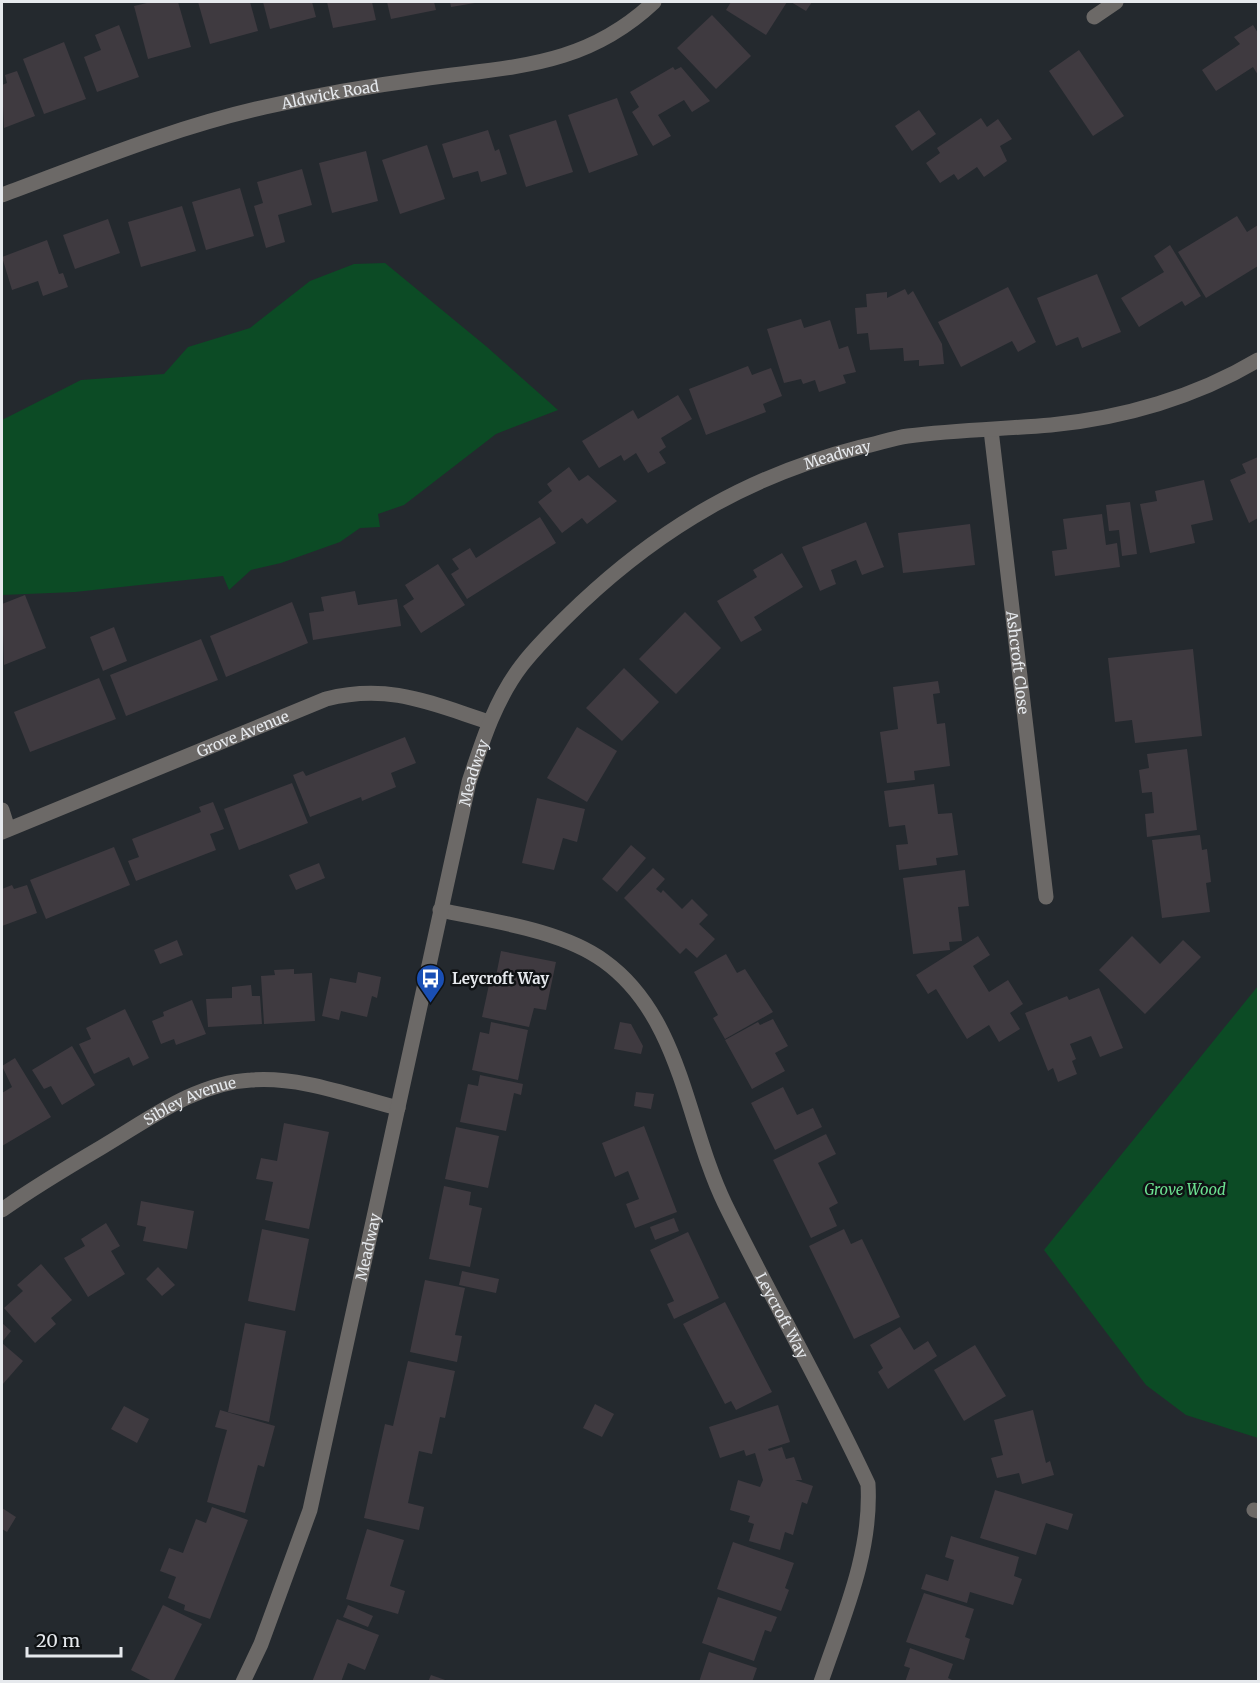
<svg xmlns="http://www.w3.org/2000/svg" width="1260" height="1683" viewBox="0 0 1260 1683" font-family="Merriweather,serif">
	<style>
		.green { fill: #0c4b25 }
		.building { fill: #3f3a40 }
		.lines { fill: none; stroke-linecap: round; stroke-linejoin: round }
		.minor { stroke: #6c6967; stroke-width: 15 }
		.labels { text-anchor: middle; dominant-baseline: central; stroke-width: 5; stroke-linejoin: round; paint-order: stroke }
		.street-label { font-size: 15px; fill: #e6e9ed; stroke: #0f1214 }
		.poi-label { font-size: 15px; font-weight: bold; fill: #e6e9ed; stroke: #0f1214; text-anchor: start }
		.park-label { font-size: 15px; font-style: italic; fill: #6be090; stroke: #0f1214 }
	</style>
	<rect width="100%" height="100%" fill="#24292e"/>
	<g class="green">
		<polygon points="385,263 487,347 558,410 496,434 404,505 378,514 380,527 360,528 340,542 281,563 251,570 229,590 223,576 75,592 2,595 2,420 81,380 164,374 188,347 250,328 310,281 354,264"/>
		<polygon points="1258,986 1258,1438 1186,1415 1146,1385 1044,1250"/>
	</g>
	<g class="building">
		<polygon points="151,2 178,2 191,47 148,59 134,6"/>
		<polygon points="198,2 250,2 258,31 210,44"/>
		<polygon points="263,2 312,2 316,17 270,29"/>
		<polygon points="327,2 372,2 376,20 333,28"/>
		<polygon points="387,2 434,2 436,10 391,19"/>
		<polygon points="450,2 475,2 475,3 451,7"/>
		<polygon points="731,2 787,2 766,35 726,10"/>
		<polygon points="791,2 812,2 806,11"/>
		<polygon points="712,15 751,56 716,89 677,48"/>
		<polygon points="119,25 139,77 97,92 84,57 101,50 95,35"/>
		<polygon points="1253,25 1258,33 1258,75 1253,67 1216,91 1202,70 1240,44 1234,37"/>
		<polygon points="64,42 86,99 44,114 23,59"/>
		<polygon points="1079,50 1124,116 1093,136 1049,71"/>
		<polygon points="673,67 675,70 681,67 710,101 692,112 684,100 658,115 671,136 653,146 632,112 639,107 630,92"/>
		<polygon points="17,71 35,116 4,128 2,85 7,83 5,75"/>
		<polygon points="617,98 638,155 589,173 568,115"/>
		<polygon points="919,110 936,134 912,151 895,126"/>
		<polygon points="981,118 987,127 998,119 1012,139 1000,146 1007,161 984,177 977,167 958,180 954,174 940,183 926,163 940,153 937,148"/>
		<polygon points="556,120 573,172 526,187 509,135"/>
		<polygon points="488,130 495,151 499,149 507,174 481,182 478,171 453,178 442,144"/>
		<polygon points="427,145 445,199 400,214 382,160"/>
		<polygon points="366,151 378,201 332,213 319,163"/>
		<polygon points="302,169 312,205 278,215 285,242 266,248 254,206 263,203 257,182"/>
		<polygon points="240,188 254,236 206,250 192,202"/>
		<polygon points="182,206 196,251 141,267 128,222"/>
		<polygon points="1237,216 1247,232 1258,225 1258,266 1206,298 1178,252"/>
		<polygon points="108,219 120,253 75,269 63,235"/>
		<polygon points="47,240 59,274 63,273 68,287 43,296 38,281 12,290 2,257"/>
		<polygon points="1170,245 1201,296 1185,306 1182,301 1139,327 1121,298 1164,272 1154,256"/>
		<polygon points="1097,274 1121,332 1082,348 1078,337 1056,346 1037,298"/>
		<polygon points="1008,287 1036,342 1018,352 1012,341 961,367 938,322"/>
		<polygon points="905,289 908,295 913,291 942,344 944,364 919,366 919,360 904,361 903,348 870,350 868,333 857,334 855,308 867,307 866,294 887,292 887,298"/>
		<polygon points="801,319 804,328 830,320 839,349 848,346 856,372 843,375 846,383 819,392 815,380 803,384 801,379 784,383 767,329"/>
		<polygon points="748,366 752,375 771,368 782,396 763,404 766,412 706,435 689,389"/>
		<polygon points="678,395 692,419 661,438 666,447 659,452 666,463 648,473 636,453 624,461 621,455 599,468 582,441 633,410 638,419"/>
		<polygon points="1258,457 1258,518 1249,523 1230,480 1246,473 1242,464"/>
		<polygon points="569,467 579,481 588,475 617,501 587,524 582,518 562,533 538,502 552,491 547,484"/>
		<polygon points="1204,480 1213,520 1191,525 1195,543 1150,553 1140,504 1157,501 1155,491"/>
		<polygon points="1130,502 1137,554 1122,556 1119,530 1109,531 1106,505"/>
		<polygon points="1102,514 1106,545 1117,543 1120,567 1055,576 1052,551 1067,549 1063,519"/>
		<polygon points="540,517 556,543 467,599 451,574 459,569 452,559 470,548 476,558"/>
		<polygon points="866,522 884,567 862,575 856,560 831,570 836,584 820,591 802,547"/>
		<polygon points="970,524 975,565 903,573 898,533"/>
		<polygon points="782,553 803,587 754,617 762,630 741,642 717,601 757,577 753,570"/>
		<polygon points="438,564 465,605 421,633 403,606 414,599 405,585"/>
		<polygon points="355,591 358,605 397,599 401,626 313,640 309,613 324,611 321,597"/>
		<polygon points="25,595 46,648 4,665 2,604"/>
		<polygon points="292,602 308,643 226,677 210,636"/>
		<polygon points="685,612 721,648 676,694 639,659"/>
		<polygon points="114,627 127,661 103,671 90,637"/>
		<polygon points="201,639 218,680 126,716 110,675"/>
		<polygon points="1193,649 1202,736 1135,743 1132,720 1115,722 1108,658"/>
		<polygon points="624,668 659,702 622,741 586,708"/>
		<polygon points="99,678 116,719 30,752 14,712"/>
		<polygon points="938,681 940,693 933,694 937,724 945,723 950,766 914,771 915,780 887,783 880,732 898,729 893,687"/>
		<polygon points="577,727 617,751 587,802 547,778"/>
		<polygon points="405,737 416,763 391,773 396,787 362,801 361,797 310,817 293,775 303,771 306,776"/>
		<polygon points="1187,749 1197,830 1147,837 1145,814 1154,813 1152,792 1142,793 1139,770 1149,768 1147,754"/>
		<polygon points="292,783 308,823 239,850 224,809"/>
		<polygon points="934,784 938,814 952,813 958,855 936,858 937,865 899,870 896,845 908,844 905,825 889,827 884,791"/>
		<polygon points="537,798 585,809 577,842 563,838 554,870 522,863"/>
		<polygon points="213,802 224,829 210,834 216,850 136,881 128,861 139,857 132,839 201,812 199,807"/>
		<polygon points="1200,835 1202,850 1207,849 1211,882 1206,883 1210,912 1162,918 1152,840"/>
		<polygon points="631,845 646,858 617,892 602,879"/>
		<polygon points="114,847 130,885 46,919 30,880"/>
		<polygon points="319,863 325,878 296,890 289,875"/>
		<polygon points="653,868 665,879 656,889 661,893 663,890 682,909 692,899 708,915 699,924 715,939 697,958 686,948 680,954 624,898"/>
		<polygon points="965,870 969,906 958,907 962,941 949,942 950,950 913,954 903,878"/>
		<polygon points="12,885 14,889 27,885 37,913 2,926 2,889"/>
		<polygon points="978,936 990,955 973,966 989,992 1008,980 1023,1004 1010,1013 1020,1029 999,1042 989,1025 967,1039 936,989 928,994 916,975"/>
		<polygon points="1132,936 1160,964 1183,940 1201,957 1145,1014 1099,970"/>
		<polygon points="177,940 183,955 160,964 154,950"/>
		<polygon points="501,951 556,962 546,1010 534,1008 529,1027 482,1017 490,980 495,981"/>
		<polygon points="726,954 737,973 745,969 773,1012 725,1039 713,1018 718,1015 694,972"/>
		<polygon points="294,969 294,974 312,973 315,1021 264,1024 261,976 275,975 274,970"/>
		<polygon points="358,972 381,977 377,998 372,996 367,1017 341,1011 339,1020 322,1016 330,978 356,983"/>
		<polygon points="251,985 252,996 260,996 262,1024 208,1027 206,999 232,998 232,987"/>
		<polygon points="1099,988 1123,1048 1100,1057 1091,1036 1070,1044 1076,1059 1072,1061 1077,1074 1058,1082 1053,1068 1048,1071 1025,1013 1067,996 1069,1000"/>
		<polygon points="192,1000 206,1034 176,1045 174,1039 161,1044 152,1021 164,1016 163,1012"/>
		<polygon points="125,1009 149,1058 133,1066 129,1057 94,1074 79,1044 91,1039 86,1028"/>
		<polygon points="773,1019 788,1046 775,1053 785,1071 752,1089 725,1040 758,1022 760,1025"/>
		<polygon points="491,1022 528,1030 518,1080 472,1070 480,1032 489,1034"/>
		<polygon points="620,1022 631,1024 643,1046 641,1054 614,1049"/>
		<polygon points="72,1046 95,1085 62,1105 51,1086 44,1089 32,1070"/>
		<polygon points="15,1058 51,1117 2,1146 2,1093 12,1087 2,1066"/>
		<polygon points="480,1075 523,1084 521,1095 514,1093 506,1131 460,1122 468,1084 478,1086"/>
		<polygon points="783,1087 797,1115 813,1108 822,1127 775,1150 751,1103"/>
		<polygon points="636,1092 654,1094 651,1109 634,1106"/>
		<polygon points="284,1123 329,1132 309,1229 265,1220 273,1182 256,1179 261,1158 277,1161"/>
		<polygon points="644,1126 677,1212 635,1228 626,1204 639,1199 628,1171 615,1177 602,1143"/>
		<polygon points="456,1127 499,1136 488,1188 445,1179"/>
		<polygon points="826,1134 836,1154 818,1163 838,1203 829,1208 837,1226 811,1238 773,1160"/>
		<polygon points="444,1186 471,1192 469,1205 482,1208 470,1267 429,1259"/>
		<polygon points="141,1201 194,1211 187,1249 143,1241 146,1227 137,1225"/>
		<polygon points="674,1218 679,1231 655,1240 650,1227"/>
		<polygon points="106,1223 120,1246 111,1251 125,1274 88,1297 64,1258 85,1246 81,1239"/>
		<polygon points="262,1229 309,1239 295,1311 248,1301"/>
		<polygon points="844,1229 851,1244 862,1239 900,1317 854,1339 809,1246"/>
		<polygon points="688,1232 719,1298 674,1319 667,1304 674,1301 650,1250"/>
		<polygon points="41,1264 72,1300 51,1318 56,1324 35,1343 4,1308 23,1291 17,1285"/>
		<polygon points="158,1267 175,1285 162,1296 146,1279"/>
		<polygon points="462,1271 499,1279 496,1293 459,1285"/>
		<polygon points="425,1280 465,1288 455,1335 462,1336 457,1362 410,1352"/>
		<polygon points="725,1302 772,1392 736,1410 731,1401 725,1404 683,1324"/>
		<polygon points="2,1323 11,1331 2,1342"/>
		<polygon points="245,1323 286,1331 269,1422 228,1412"/>
		<polygon points="900,1327 914,1350 928,1341 937,1356 888,1389 878,1372 883,1368 870,1345"/>
		<polygon points="2,1343 23,1361 2,1385"/>
		<polygon points="975,1345 1006,1396 964,1421 934,1370"/>
		<polygon points="408,1361 455,1371 445,1418 440,1417 432,1454 419,1451 408,1503 424,1507 419,1530 364,1518 385,1424 393,1426"/>
		<polygon points="595,1404 614,1414 602,1437 583,1428"/>
		<polygon points="778,1405 790,1442 768,1449 769,1451 782,1447 786,1459 794,1457 802,1480 795,1480 813,1486 807,1504 802,1502 793,1535 785,1532 780,1550 749,1541 754,1524 748,1522 750,1516 730,1510 738,1480 760,1487 763,1480 755,1453 746,1456 744,1450 720,1458 709,1427"/>
		<polygon points="124,1406 149,1419 137,1443 111,1429"/>
		<polygon points="220,1410 275,1426 264,1467 258,1465 245,1513 207,1502 227,1430 215,1427"/>
		<polygon points="1033,1410 1046,1463 1050,1461 1054,1475 1022,1484 1019,1473 997,1478 991,1458 1003,1455 994,1420"/>
		<polygon points="995,1490 1073,1514 1068,1530 1046,1523 1036,1555 980,1538"/>
		<polygon points="212,1507 248,1520 210,1619 184,1610 185,1605 168,1598 176,1577 160,1571 169,1548 183,1553 196,1519 206,1523"/>
		<polygon points="2,1508 16,1517 7,1532 2,1529"/>
		<polygon points="367,1529 404,1540 390,1586 405,1591 398,1614 346,1599"/>
		<polygon points="951,1536 1019,1557 1014,1576 1022,1579 1013,1605 970,1592 967,1603 921,1589 926,1574 948,1581 954,1560 945,1557"/>
		<polygon points="733,1542 794,1563 785,1588 789,1590 781,1611 717,1589"/>
		<polygon points="924,1593 974,1609 965,1637 970,1639 964,1660 906,1642"/>
		<polygon points="718,1597 777,1617 771,1632 765,1630 754,1661 702,1643"/>
		<polygon points="163,1605 202,1624 173,1682 154,1682 131,1670"/>
		<polygon points="348,1605 373,1616 368,1627 343,1617"/>
		<polygon points="337,1619 379,1635 365,1670 348,1663 341,1682 312,1682"/>
		<polygon points="910,1648 953,1664 948,1678 956,1682 905,1682 910,1668 904,1666"/>
		<polygon points="709,1652 757,1668 752,1682 699,1682"/>
		<polygon points="431,1675 448,1681 448,1682 428,1682"/>
	</g>
	<g class="lines">
		<g class="minor">
			<polyline points="1094,17 1116,2"/>
			<path id="s1" d="M2,195C88,163 175,127 265,107C317,95 369,86 422,79C512,66 584,68 654,2"/>
			<path id="s2" d="M991,430L1046,897"/>
			<polyline points="2,810 8,829"/>
			<path id="s3" d="M2,832L326,699C389,683 430,703 489,722"/>
			<path id="s4" d="M440,910C491,921 562,930 604,961C682,1017 686,1124 725,1204C771,1298 824,1389 868,1484C872,1553 843,1617 821,1682"/>
			<path id="s5" d="M2,1210C34,1187 68,1167 102,1147C148,1120 195,1083 251,1080C300,1076 351,1096 398,1108"/>
			<polyline points="1254,1510 1258,1511"/>
			<path id="s6" d="M243,1682L261,1644L310,1510L469,782C482,742 495,700 522,665C539,643 561,622 581,603C663,526 751,475 861,447C877,444 892,438 908,436C955,430 1003,429 1051,425C1123,418 1196,397 1258,360"/>
		</g>
	</g>
	<defs>
		<symbol id="bus-pin" viewBox="-11 -11 22 30"><path d="M0 17L-7.5 6A9.5 9.5 0 1 1 7.5 6Z" fill="#1a4fb4" stroke="#0f1214"/><path d="M-5-6H5V4H4V6H2V4H-2V6H-4V4H-5ZM-3.5-4V0h7V-4ZM-3.5 1.2v1.5H-2V1.2ZM2 1.2v1.5H3.5V1.2Z" fill="#fff"/></symbol>
	</defs>
	<g fill-rule="evenodd">
		<use href="#bus-pin" x="414" y="962" width="33" height="45"/>
	</g>
	<g class="labels">
		<g class="street-label">
			<text stroke="none"><textPath href="#s1" startOffset="344">Aldwick Road</textPath></text>
			<text stroke="none"><textPath href="#s6" startOffset="1444">Meadway</textPath></text>
			<text stroke="none"><textPath href="#s2" startOffset="234">Ashcroft Close</textPath></text>
			<text stroke="none"><textPath href="#s3" startOffset="260">Grove Avenue</textPath></text>
			<text stroke="none"><textPath href="#s6" startOffset="940">Meadway</textPath></text>
			<text stroke="none"><textPath href="#s5" startOffset="218">Sibley Avenue</textPath></text>
			<text stroke="none"><textPath href="#s6" startOffset="454">Meadway</textPath></text>
			<text stroke="none"><textPath href="#s4" startOffset="574">Leycroft Way</textPath></text>
		</g>
		<g class="poi-label">
			<text x="452" y="978">Leycroft Way</text>
		</g>
		<g class="park-label">
			<text x="1185" y="1189">Grove Wood</text>
		</g>
	</g>
	<rect width="1260" height="1683" fill="none" stroke="#e6e9ed" stroke-width="6"/>
	<path d="M27 1647v9h94v-9" fill="none" stroke="#e6e9ed" stroke-width="3"/>
	<text x="36" y="1647" font-size="18" fill="#e6e9ed" stroke="#0f1214" stroke-width="4.5" paint-order="stroke">20 m</text>
</svg>
